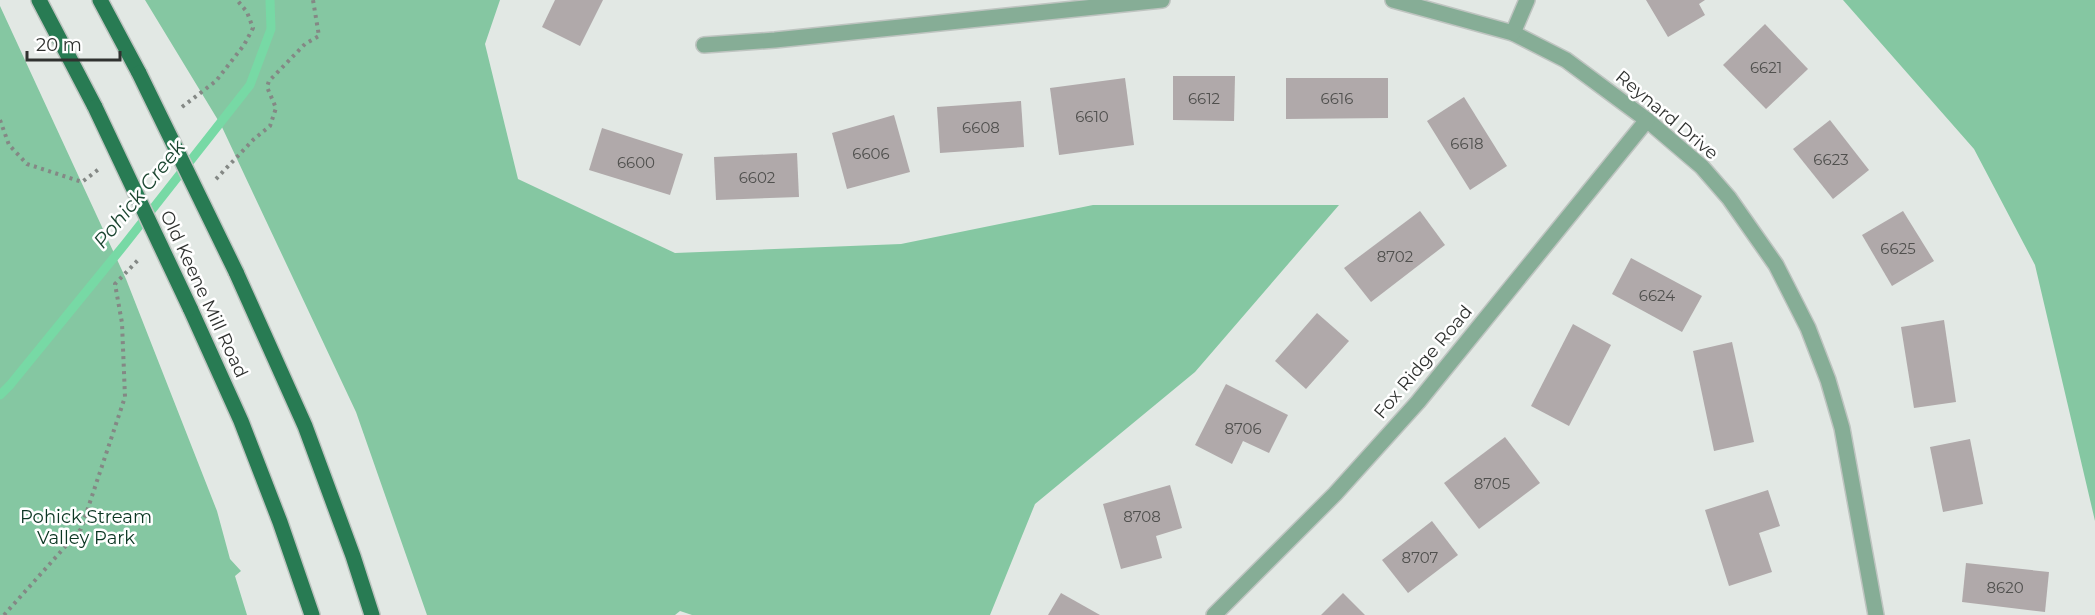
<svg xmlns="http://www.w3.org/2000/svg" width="2095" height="615" viewBox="0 0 2095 615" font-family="Montserrat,sans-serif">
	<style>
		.green { fill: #85c7a2 }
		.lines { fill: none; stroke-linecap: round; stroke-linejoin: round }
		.stream { stroke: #77d9a5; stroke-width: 9 }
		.building { fill: #b0a9aa }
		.minor-casing { stroke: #bec4c0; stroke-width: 18 }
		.major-casing { stroke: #bec4c0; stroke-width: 18 }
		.path { stroke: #848885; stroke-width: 4; stroke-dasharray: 3 4.5; stroke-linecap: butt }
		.minor { stroke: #86ad96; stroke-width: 15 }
		.major { stroke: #287b53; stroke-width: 15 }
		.major-bridge-casing { stroke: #bec4c0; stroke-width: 18; stroke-linecap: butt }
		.major-bridge { stroke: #287b53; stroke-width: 15 }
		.labels { text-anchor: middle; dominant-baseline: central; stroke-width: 5; stroke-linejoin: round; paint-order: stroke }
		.number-label { font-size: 15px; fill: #50504e }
		.street-label { font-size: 18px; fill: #303230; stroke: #fff }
		.park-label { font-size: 18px; fill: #0b3622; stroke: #fff }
		.water-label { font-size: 20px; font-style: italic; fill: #1c4631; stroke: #fff }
	</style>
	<rect width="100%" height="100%" fill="#e2e8e4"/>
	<g class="green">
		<polygon points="145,0 500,0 485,44 518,179 675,253 901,244 1093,205 1339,205 1195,372 1035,504 990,615 692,615 680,611 675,615 427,615 356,412 221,125"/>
		<polygon points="1843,0 2095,0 2095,521 2035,265 1974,149"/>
		<polygon points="0,6 126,279 217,511 230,559 241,571 235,576 247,615 0,615"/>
	</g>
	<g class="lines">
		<polyline class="stream" points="0,395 10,385 125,244 250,85 271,29 270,0"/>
	</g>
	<g class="building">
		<polygon points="555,0 603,0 580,46 542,27"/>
		<polygon points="1646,0 1705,0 1699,4 1705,15 1668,37"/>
		<polygon points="1765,24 1808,69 1766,109 1723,65"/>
		<polygon points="1173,76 1235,76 1234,121 1173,120"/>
		<polygon points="1125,78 1134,145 1059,155 1050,88"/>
		<polygon points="1286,78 1388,78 1388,118 1286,119"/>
		<polygon points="1464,97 1507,166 1470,190 1427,121"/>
		<polygon points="1021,101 1024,147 940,153 937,107"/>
		<polygon points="894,115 910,172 847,189 832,133"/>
		<polygon points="1830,120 1869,170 1833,199 1793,149"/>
		<polygon points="602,128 683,154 670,195 589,170"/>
		<polygon points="797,153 799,197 716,200 714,157"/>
		<polygon points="1420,211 1445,245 1371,302 1344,268"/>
		<polygon points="1903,211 1934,261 1892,286 1862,235"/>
		<polygon points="1631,258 1702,296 1682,332 1612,294"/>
		<polygon points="1317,313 1349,341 1306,389 1275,361"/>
		<polygon points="1944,320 1956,402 1914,408 1901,327"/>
		<polygon points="1573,324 1611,345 1569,426 1531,406"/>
		<polygon points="1732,342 1754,442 1714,451 1693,351"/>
		<polygon points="1226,384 1288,415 1269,453 1243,441 1232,464 1195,445"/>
		<polygon points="1505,437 1540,483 1479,529 1444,483"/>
		<polygon points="1970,439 1983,504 1943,512 1930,447"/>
		<polygon points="1170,485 1182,528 1156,536 1162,558 1121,569 1103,504"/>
		<polygon points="1768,490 1780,526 1759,533 1772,572 1729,586 1705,510"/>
		<polygon points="1432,521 1458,555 1408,593 1382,560"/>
		<polygon points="1966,563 2049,572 2045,612 1962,602"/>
		<polygon points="1061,593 1100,615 1048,615"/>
		<polygon points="1343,593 1365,615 1321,615"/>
	</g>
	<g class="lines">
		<defs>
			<g id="minor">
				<polyline points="1393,0 1513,33 1566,60 1647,120 1702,167 1729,198 1776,265 1808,328 1828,380 1842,428 1876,615"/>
				<polyline points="1513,33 1527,0"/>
				<polyline points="704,45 775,40 1162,0"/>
				<polyline points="1214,615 1335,494 1418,402 1647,120"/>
			</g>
			<g id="major">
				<polyline points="39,0 95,107"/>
				<polyline points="100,0 139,73"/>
				<polyline points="236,272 305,426 353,556 372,615"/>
				<polyline points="190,308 241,421 280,522 312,615"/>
			</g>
		</defs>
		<use href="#minor" class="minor-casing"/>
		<use href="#major" class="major-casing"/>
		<g class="path">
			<polyline points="182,107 216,81 244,45 253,28 247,12 237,0"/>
			<polyline points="0,120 9,145 27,164 82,182 99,169"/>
			<polyline points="216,179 254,139 270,126 276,108 267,87 269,81 305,44 319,36 313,0"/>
			<polyline points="4,615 81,529 125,397 122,323 115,284 140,258"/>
		</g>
		<use href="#minor" class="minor"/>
		<use href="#major" class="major"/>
		<defs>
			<g id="major-bridge">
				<polyline points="139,73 236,272"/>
				<polyline points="95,107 190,308"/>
			</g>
		</defs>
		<use href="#major-bridge" class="major-bridge-casing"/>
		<use href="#major-bridge" class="major-bridge"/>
	</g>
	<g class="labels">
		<g class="number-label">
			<text x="1766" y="67">6621</text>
			<text x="1204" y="98">6612</text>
			<text x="1337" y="98">6616</text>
			<text x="1092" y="116">6610</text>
			<text x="981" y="127">6608</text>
			<text x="1467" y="143">6618</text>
			<text x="871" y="153">6606</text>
			<text x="1831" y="159">6623</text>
			<text x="636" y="162">6600</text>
			<text x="757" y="177">6602</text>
			<text x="1898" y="248">6625</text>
			<text x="1395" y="256">8702</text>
			<text x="1657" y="295">6624</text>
			<text x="1243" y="428">8706</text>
			<text x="1492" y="483">8705</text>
			<text x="1142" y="516">8708</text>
			<text x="1420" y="557">8707</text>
			<text x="2005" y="587">8620</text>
		</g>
		<g class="street-label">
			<text transform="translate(1667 115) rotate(40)">Reynard Drive</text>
			<text transform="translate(204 294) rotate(65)">Old Keene Mill Road</text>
			<text transform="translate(1423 362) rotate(-50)">Fox Ridge Road</text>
		</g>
		<g class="park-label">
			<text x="86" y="517">Pohick Stream<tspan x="86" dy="21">Valley Park</tspan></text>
		</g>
		<g class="water-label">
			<text transform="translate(139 194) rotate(-51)">Pohick Creek</text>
		</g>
	</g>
	<path d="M27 51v9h93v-9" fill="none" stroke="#303230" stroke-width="3"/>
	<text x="36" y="51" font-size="18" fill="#303230" stroke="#ffffff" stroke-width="4.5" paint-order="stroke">20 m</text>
</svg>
